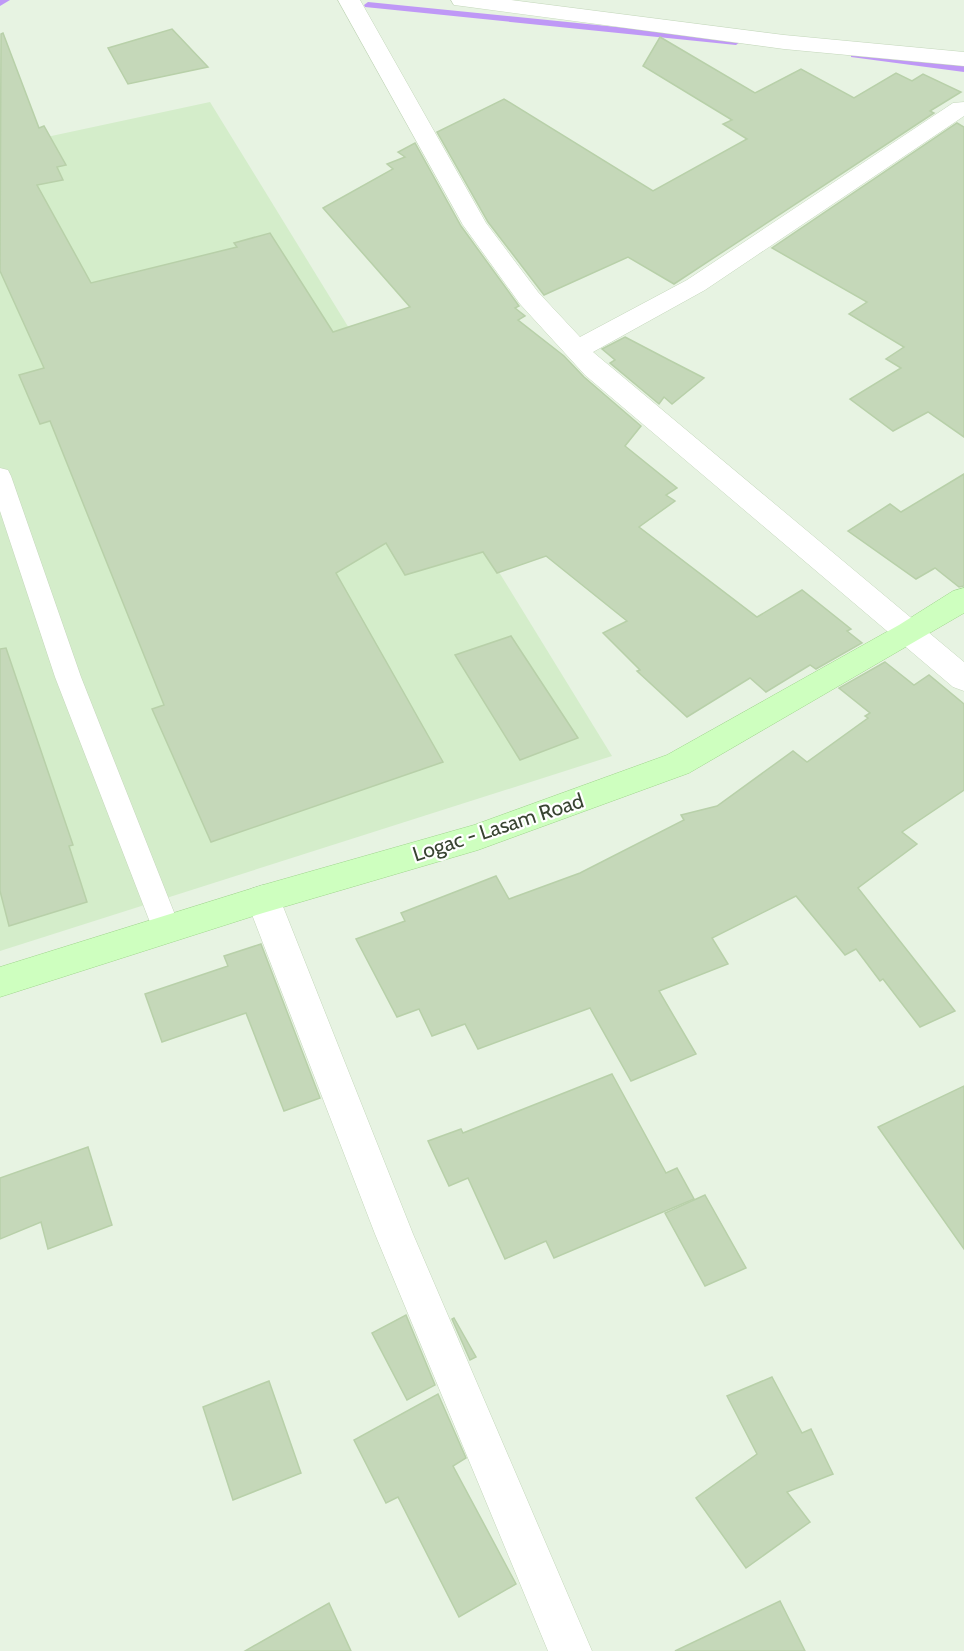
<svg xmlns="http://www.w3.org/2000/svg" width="964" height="1651" viewBox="0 0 964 1651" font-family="Cabin,sans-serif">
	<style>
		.education { fill: #d4edca }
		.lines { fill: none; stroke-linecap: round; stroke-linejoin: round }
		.stream { fill: #bf98f6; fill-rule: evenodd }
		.building { fill: #c5d8b9; stroke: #b8d0a9; stroke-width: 1.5 }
		.service-casing { stroke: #c4d7bb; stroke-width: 1 }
		.minor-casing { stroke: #c4d7bb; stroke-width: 1 }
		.secondary-casing { stroke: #a0d68d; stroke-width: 1 }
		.service { fill: #fff; fill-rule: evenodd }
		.minor { fill: #fff; fill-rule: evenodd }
		.secondary { fill: #ceffbf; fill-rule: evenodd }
		.labels { text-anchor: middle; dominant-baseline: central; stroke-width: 4.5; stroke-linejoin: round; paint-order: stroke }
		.street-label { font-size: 21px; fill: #394432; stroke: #fff }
	</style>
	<rect width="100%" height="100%" fill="#e7f3e2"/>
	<polygon class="education" points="210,102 612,756 0,951 0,147"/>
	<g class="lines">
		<g class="stream">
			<polygon points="0,0 10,0 0,6"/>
			<polygon points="368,2 736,39 740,42 736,45 365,7 364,5"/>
			<polygon points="854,52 964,66 964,72 851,57 851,53"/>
		</g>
	</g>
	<g class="building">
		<polygon points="172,29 208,67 128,84 108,48"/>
		<polygon points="3,33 39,128 44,126 66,165 57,167 63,180 37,185 91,283 237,247 234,243 270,233 333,332 410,307 323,208 393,169 387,164 405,157 398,152 415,143 461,226 519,306 515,308 525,316 518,320 564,356 584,377 641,426 625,446 677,488 666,495 675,501 639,527 757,617 802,590 851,629 847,631 862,643 816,669 810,665 766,692 750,678 687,717 637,671 640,670 603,633 627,621 546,556 497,573 483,552 405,575 386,543 336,573 443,762 211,842 152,709 164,705 50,421 40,424 19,375 44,368 0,271 1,34"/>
		<polygon points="660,37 755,93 801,69 854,98 896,73 912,81 923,74 961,92 930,111 934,113 674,284 628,257 544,295 488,222 437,132 504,99 653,191 747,139 723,124 732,120 643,66"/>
		<polygon points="957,123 964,127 964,437 928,412 893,431 850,399 901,368 886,359 904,347 849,314 867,302 772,248"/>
		<polygon points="625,337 669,360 704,378 672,404 664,397 659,404 610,363 615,360 602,349"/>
		<polygon points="964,474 964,586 959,587 935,568 916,579 848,531 890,504 901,512"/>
		<polygon points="511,636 578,738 520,760 455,655"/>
		<polygon points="6,648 73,845 69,846 87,902 9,926 0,891 0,649"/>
		<polygon points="885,662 914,685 929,675 964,704 964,790 902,832 917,844 858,888 955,1011 920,1027 883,979 880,981 856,949 845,955 796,896 712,938 728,964 659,991 696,1054 631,1081 590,1008 478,1049 465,1024 432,1036 419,1009 397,1017 356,939 405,921 401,913 496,876 509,899 580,873 684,820 681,815 717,806 793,751 807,762 868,718 865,716 870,713 839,688"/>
		<polygon points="261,944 320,1098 284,1111 246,1013 162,1042 145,994 228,966 224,956"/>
		<polygon points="612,1074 666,1173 677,1168 694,1199 554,1258 546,1241 505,1259 468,1178 449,1186 428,1141 461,1129 463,1133"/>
		<polygon points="964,1086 964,1249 878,1127"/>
		<polygon points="88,1147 112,1225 48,1249 41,1222 0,1239 0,1178"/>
		<polygon points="705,1195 746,1268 705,1286 665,1213"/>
		<polygon points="406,1315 435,1385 407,1400 372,1333"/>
		<polygon points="454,1318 476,1357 470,1360 452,1319"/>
		<polygon points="772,1377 802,1433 811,1429 833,1474 787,1492 810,1522 746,1568 696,1498 757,1454 727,1396"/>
		<polygon points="269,1381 301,1473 233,1500 203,1407"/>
		<polygon points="438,1394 466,1458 453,1466 516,1584 459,1617 398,1497 386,1503 354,1440"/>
		<polygon points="780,1601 805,1651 675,1651"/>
		<polygon points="329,1603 351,1651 245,1651"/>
	</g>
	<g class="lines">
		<defs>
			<polygon id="service" points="0,468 8,470 11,476 81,677 181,930 177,938 167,942 157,938 153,930 55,677 0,511"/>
			<g id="minor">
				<polygon points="338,0 360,0 486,223 538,292 580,337 687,280 953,103 964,102 964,116 705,290 593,352 964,662 964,691 953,687 585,375 520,304 463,225"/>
				<polygon points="451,0 511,0 784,35 964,52 964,66 784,49 462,6 454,5"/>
				<polygon points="263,885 275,889 280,899 413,1234 592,1651 548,1651 375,1234 246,899 251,889"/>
			</g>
			<polygon id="secondary" points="964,588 964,613 689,773 478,850 263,913 0,997 0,967 263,885 474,825 667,755 899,625 953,591"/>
		</defs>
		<use href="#service" class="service-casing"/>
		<use href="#minor" class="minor-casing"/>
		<use href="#secondary" class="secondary-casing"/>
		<use href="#service" class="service"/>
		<use href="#minor" class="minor"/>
		<use href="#secondary" class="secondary"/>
	</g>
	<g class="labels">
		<g class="street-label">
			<text transform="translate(498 827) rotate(-18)">Logac - Lasam Road</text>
		</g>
	</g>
</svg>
